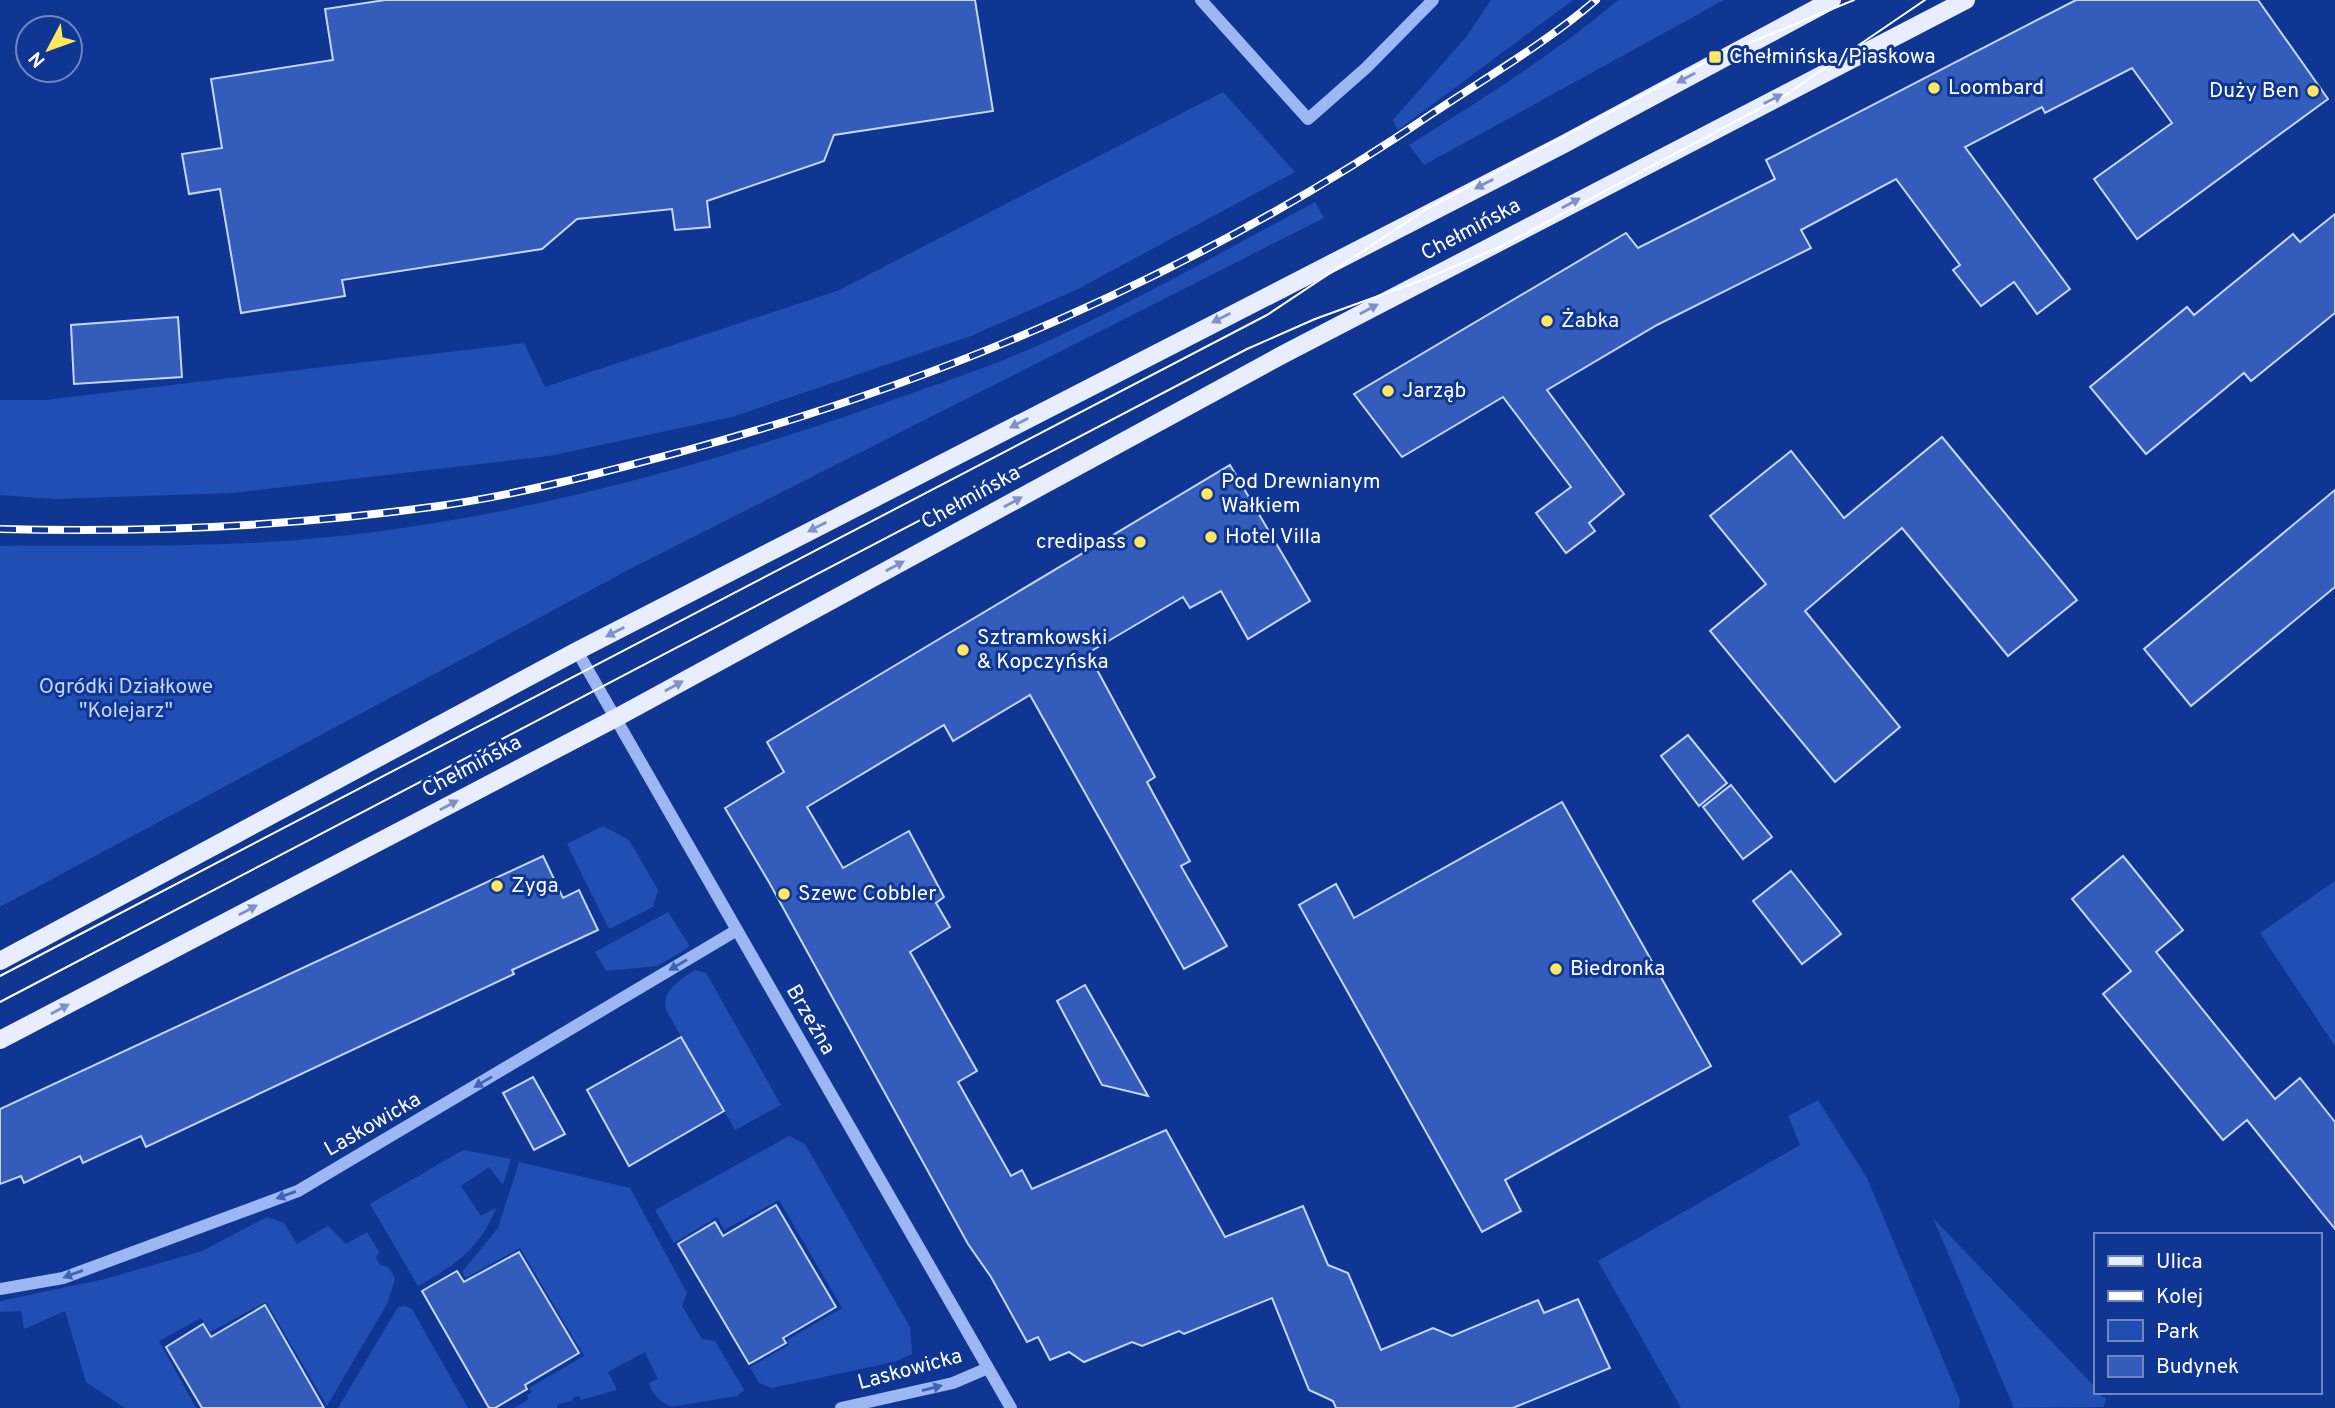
<svg xmlns="http://www.w3.org/2000/svg" width="2335" height="1408" viewBox="0 0 2335 1408" font-family="Overpass,sans-serif">
	<style>
		.green { fill: #214eb3 }
		.building { fill: #345dbb; stroke: #c3d6fe; stroke-width: 2 }
		.lines { fill: none; stroke-linecap: round; stroke-linejoin: round }
		.minor { stroke: #9cb7f4; stroke-width: 12 }
		.major { stroke: #e8eeff; stroke-width: 18 }
		.tram { stroke: #fff; stroke-width: 2 }
		.rail-casing { stroke: #fff; stroke-width: 8 }
		.rail { stroke: #0f3693; stroke-width: 5; stroke-dasharray: 16; stroke-linecap: butt }
		.oneway { fill: #7c92c9 }
		.oneway2 { fill: #4063b5 }
		.poi-dot { fill: #ffe75e; stroke: #0f3693; stroke-width: 2.5 }
		.labels { text-anchor: middle; dominant-baseline: central; stroke-width: 6; stroke-linejoin: round; paint-order: stroke }
		.poi-label { font-size: 21px; fill: #fff; stroke: #0f3693; text-anchor: start }
		.street-label { font-size: 21px; fill: #fff; stroke: #0f3693 }
		.park-label { font-size: 21px; fill: #c3d6fe; stroke: #0f3693 }
	</style>
	<rect width="100%" height="100%" fill="#0f3693"/>
	<g class="green">
		<polygon points="1491,0 1573,0 1398,130 1393,120 1467,36"/>
		<path d="M1618,0H1724L1424,165L1409,145C1481,100 1553,55 1618,0Z"/>
		<polygon points="1223,92 1295,172 1078,289 971,336 732,417 549,456 233,493 53,499 0,495 0,400 45,400 524,343 545,387 837,291"/>
		<path d="M1315,202L1324,218L632,568L0,907V546C99,545 199,548 298,540C492,524 686,472 870,408C926,388 984,369 1039,345C1133,303 1224,251 1315,202Z"/>
		<polygon points="603,826 629,840 658,890 653,907 609,929 567,844"/>
		<polygon points="2335,881 2335,1046 2260,933"/>
		<polygon points="668,912 689,945 688,948 657,966 606,971 595,952"/>
		<path d="M695,970L706,973L781,1105L735,1130L666,1010C662,988 680,981 695,970Z"/>
		<polygon points="1818,1100 1867,1178 1960,1400 1959,1408 1681,1408 1598,1261 1800,1145 1788,1116"/>
		<polygon points="789,1136 805,1144 910,1327 912,1354 894,1362 772,1388 759,1383 750,1367 789,1345 787,1340 842,1308 779,1200 724,1230 717,1217 674,1243 655,1210"/>
		<path d="M463,1150L511,1159L503,1185L489,1167L461,1186L481,1216L496,1208C480,1249 454,1266 418,1286L370,1204Z"/>
		<path d="M519,1162L630,1188L687,1293L682,1306L702,1339L715,1341L744,1390L737,1396L672,1407C662,1404 652,1394 649,1383L658,1379L645,1352L608,1372L617,1390L580,1400V1396L573,1397V1401L558,1404L557,1408H514L529,1399L527,1395L532,1392L529,1388L584,1356L520,1248L466,1278L462,1272L498,1228Z"/>
		<polygon points="267,1217 284,1223 297,1244 328,1226 346,1244 367,1232 379,1252 376,1258 380,1265 388,1267 395,1279 388,1302 327,1406 266,1302 210,1332 201,1318 159,1341 196,1408 125,1408 86,1382 65,1311 24,1329 21,1311 0,1312 0,1301 105,1279 202,1251"/>
		<polygon points="1933,1218 2095,1387 2095,1392 2106,1398 2104,1407 2014,1408"/>
		<polygon points="406,1306 412,1309 468,1408 338,1408 398,1307"/>
	</g>
	<g class="building">
		<polygon points="385,0 975,0 993,111 834,135 824,161 707,201 710,227 675,230 672,209 577,219 542,249 342,280 345,296 241,313 220,189 189,194 182,154 222,148 211,79 333,60 325,9"/>
		<polygon points="2076,0 2258,0 2328,99 2137,239 2094,179 2172,123 2132,68 2045,113 2042,107 1965,147 2070,289 2037,314 2014,282 1981,306 1953,270 1960,265 1896,179 1801,230 1811,248 1657,325 1547,390 1624,494 1589,523 1595,531 1566,553 1536,513 1571,487 1503,397 1402,457 1354,394 1626,233 1638,248 1775,179 1766,160"/>
		<polygon points="2335,214 2335,313 2251,381 2244,373 2146,454 2090,387 2187,307 2194,315 2293,234 2300,242"/>
		<polygon points="178,317 182,377 74,384 71,325"/>
		<polygon points="1942,437 2077,600 2008,656 1902,528 1805,611 1900,727 1835,782 1710,631 1766,584 1710,516 1791,451 1844,518"/>
		<polygon points="1230,465 1310,601 1248,639 1221,591 1190,608 1183,597 1088,653 1155,777 1147,782 1190,861 1181,866 1227,946 1184,969 1030,695 953,741 944,725 807,807 843,868 909,831 944,897 936,903 950,927 910,952 977,1071 958,1082 1011,1176 1022,1170 1032,1189 1166,1130 1225,1237 1303,1206 1328,1265 1348,1273 1381,1350 1433,1328 1452,1336 1538,1300 1544,1313 1578,1299 1610,1368 1513,1408 1336,1408 1333,1401 1309,1390 1272,1298 1184,1334 1179,1331 1142,1346 1132,1342 1084,1362 1069,1352 1050,1360 1038,1337 1027,1342 991,1277 968,1244 770,884 725,808 784,772 767,742"/>
		<polygon points="2335,490 2335,587 2191,706 2144,649"/>
		<polygon points="1688,735 1727,783 1699,806 1661,756"/>
		<polygon points="1731,785 1772,837 1743,859 1703,807"/>
		<polygon points="1562,802 1711,1066 1505,1180 1521,1211 1482,1232 1299,905 1336,884 1354,918"/>
		<polygon points="543,856 563,898 579,890 598,930 512,970 514,974 146,1147 141,1136 83,1163 80,1156 24,1183 21,1176 0,1184 0,1109"/>
		<polygon points="2123,856 2183,930 2156,952 2275,1099 2300,1078 2335,1122 2335,1229 2247,1120 2223,1140 2103,994 2131,971 2072,899"/>
		<polygon points="1791,871 1841,934 1802,964 1753,901"/>
		<polygon points="1085,985 1148,1096 1102,1085 1057,1001"/>
		<polygon points="681,1037 724,1111 629,1166 587,1090"/>
		<polygon points="533,1077 565,1134 534,1150 503,1093"/>
		<polygon points="776,1205 836,1307 783,1338 786,1343 749,1364 678,1244 715,1222 723,1236"/>
		<polygon points="519,1252 579,1353 525,1385 527,1389 495,1408 489,1408 422,1291 457,1271 464,1282"/>
		<polygon points="265,1305 324,1408 202,1408 166,1347 203,1324 211,1337"/>
	</g>
	<g class="lines">
		<g class="minor">
			<polyline points="1201,0 1308,119 1366,68 1433,0"/>
			<polyline points="577,651 1011,1408"/>
			<polyline points="0,1289 63,1278 298,1191 737,930"/>
			<polyline points="841,1408 953,1383 988,1368"/>
		</g>
		<g class="major">
			<polyline points="0,961 577,651 1564,144 1832,0"/>
			<polyline points="0,1040 614,719 1282,355 1966,0"/>
		</g>
		<g class="tram">
			<polyline points="0,976 1267,315 1428,208 1715,57 1854,0"/>
			<polyline points="0,1002 1247,349 1315,319 1425,279 1502,246 1787,94 1925,0"/>
		</g>
		<defs>
			<path id="rail" d="M0,529C146,533 293,526 439,506C523,494 608,471 691,449C955,377 1206,268 1433,113C1487,77 1546,43 1596,0"/>
		</defs>
		<use href="#rail" class="rail-casing"/>
		<use href="#rail" class="rail"/>
	</g>
	<defs><path id="oneway-solid" d="M-6-.8H1V-3.2L6.5 0L1 3.2V.8H-6Z" transform="scale(1.75)"/></defs>
	<g class="oneway">
		<use href="#oneway-solid" transform="translate(1686 78) rotate(152)"/>
		<use href="#oneway-solid" transform="translate(1773 99) rotate(-27)"/>
		<use href="#oneway-solid" transform="translate(1484 184) rotate(153)"/>
		<use href="#oneway-solid" transform="translate(1571 203) rotate(-28)"/>
		<use href="#oneway-solid" transform="translate(1369 309) rotate(-28)"/>
		<use href="#oneway-solid" transform="translate(1221 318) rotate(153)"/>
		<use href="#oneway-solid" transform="translate(1019 423) rotate(153)"/>
		<use href="#oneway-solid" transform="translate(1013 502) rotate(-29)"/>
		<use href="#oneway-solid" transform="translate(817 527) rotate(153)"/>
		<use href="#oneway-solid" transform="translate(895 566) rotate(-28)"/>
		<use href="#oneway-solid" transform="translate(615 632) rotate(153)"/>
		<use href="#oneway-solid" transform="translate(674 686) rotate(-29)"/>
		<use href="#oneway-solid" transform="translate(449 805) rotate(-28)"/>
		<use href="#oneway-solid" transform="translate(248 910) rotate(-28)"/>
		<use href="#oneway-solid" transform="translate(60 1009) rotate(-28)"/>
	</g>
	<g class="oneway2">
		<use href="#oneway-solid" transform="translate(678 965) rotate(149)"/>
		<use href="#oneway-solid" transform="translate(483 1082) rotate(149)"/>
		<use href="#oneway-solid" transform="translate(286 1195) rotate(160)"/>
		<use href="#oneway-solid" transform="translate(73 1274) rotate(160)"/>
		<use href="#oneway-solid" transform="translate(932 1388) rotate(-14)"/>
	</g>
	<g class="poi-dot">
		<rect x="1708" y="50" width="14" height="14" rx="3.5"/>
		<circle cx="1934" cy="88" r="7"/>
		<circle cx="2313" cy="91" r="7"/>
		<circle cx="1547" cy="321" r="7"/>
		<circle cx="1388" cy="391" r="7"/>
		<circle cx="1207" cy="494" r="7"/>
		<circle cx="1211" cy="537" r="7"/>
		<circle cx="1140" cy="542" r="7"/>
		<circle cx="963" cy="650" r="7"/>
		<circle cx="497" cy="886" r="7"/>
		<circle cx="784" cy="894" r="7"/>
		<circle cx="1556" cy="969" r="7"/>
	</g>
	<g class="labels">
		<g class="poi-label">
			<text x="1729" y="57">Chełmińska/Piaskowa</text>
			<text x="1948" y="88">Loombard</text>
			<text x="2299" y="91" text-anchor="end">Duży Ben</text>
			<text x="1561" y="321">Żabka</text>
			<text x="1402" y="391">Jarząb</text>
			<text x="1221" y="482">Pod Drewnianym<tspan x="1221" dy="24">Wałkiem</tspan></text>
			<text x="1225" y="537">Hotel Villa</text>
			<text x="1126" y="542" text-anchor="end">credipass</text>
			<text x="977" y="638">Sztramkowski<tspan x="977" dy="24">&amp; Kopczyńska</tspan></text>
			<text x="511" y="886">Zyga</text>
			<text x="798" y="894">Szewc Cobbler</text>
			<text x="1570" y="969">Biedronka</text>
		</g>
		<g class="street-label">
			<text transform="translate(1471 230) rotate(-28)">Chełmińska</text>
			<text transform="translate(971 498) rotate(-29)">Chełmińska</text>
			<text transform="translate(472 767) rotate(-28)">Chełmińska</text>
			<text transform="translate(810 1020) rotate(60)">Brzeźna</text>
			<text transform="translate(373 1125) rotate(-30)">Laskowicka</text>
			<text transform="translate(910 1370) rotate(-15)">Laskowicka</text>
		</g>
		<g class="park-label">
			<text x="126" y="687">Ogródki Działkowe<tspan x="126" dy="24">"Kolejarz"</tspan></text>
		</g>
	</g>
	<rect x="2094" y="1233" width="228" height="161" fill="#0f3693" stroke="#6f86be" stroke-width="2"/>
	<rect x="2108" y="1256" width="35" height="10" fill="#e8eeff" stroke="#6f86be" stroke-width="2"/>
	<text x="2156" y="1268" font-size="21" fill="#ffffff">Ulica</text>
	<rect x="2108" y="1291" width="35" height="10" fill="#ffffff" stroke="#6f86be" stroke-width="2"/>
	<text x="2156" y="1303" font-size="21" fill="#ffffff">Kolej</text>
	<rect x="2108" y="1320" width="35" height="21" fill="#214eb3" stroke="#6f86be" stroke-width="2"/>
	<text x="2156" y="1338" font-size="21" fill="#ffffff">Park</text>
	<rect x="2108" y="1356" width="35" height="21" fill="#345dbb" stroke="#6f86be" stroke-width="2"/>
	<text x="2156" y="1373" font-size="21" fill="#ffffff">Budynek</text>
	<g transform="translate(49 49) rotate(229)"><circle r="33" fill="#0f3693" stroke="#6f86be" stroke-width="2"/>
	<path d="M0-5L12 26L0 18L-12 26Z" fill="#ffe75e"/>
	<text y="-10" font-size="19" font-weight="bold" text-anchor="middle" fill="#ffffff">N</text>
	</g>
</svg>
